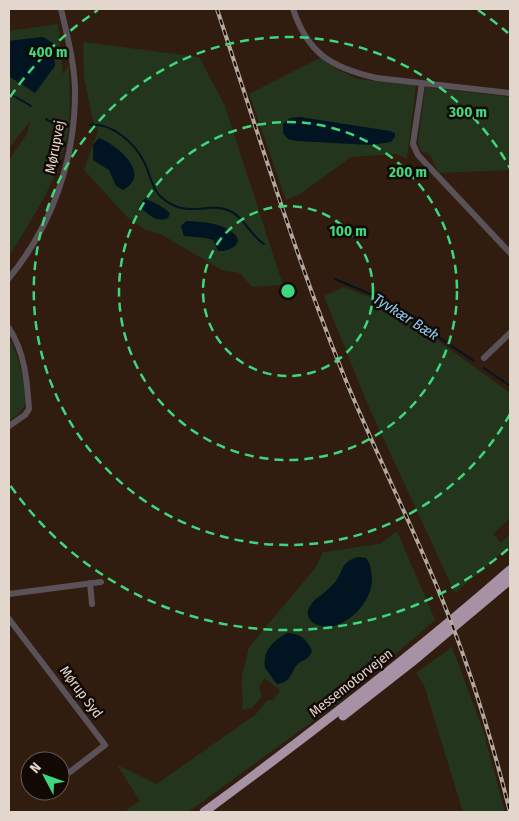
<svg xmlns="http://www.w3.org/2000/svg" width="519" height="821" viewBox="0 0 519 821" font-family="'Fira Sans Condensed',sans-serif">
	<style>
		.green { fill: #23351c }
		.water { fill: #001422 }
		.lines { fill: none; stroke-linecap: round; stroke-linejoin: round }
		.stream { stroke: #001422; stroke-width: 2 }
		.minor { stroke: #5a5159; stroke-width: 6 }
		.highway { stroke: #a691a5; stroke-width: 9 }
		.rail-casing { stroke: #b6a79d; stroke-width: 4 }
		.rail { stroke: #120905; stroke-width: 2; stroke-dasharray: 5.5; stroke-linecap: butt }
		.ring { fill: none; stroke: #3fd77d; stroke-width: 2.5; stroke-dasharray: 9 6 }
		.labels { text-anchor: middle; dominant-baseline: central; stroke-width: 5; stroke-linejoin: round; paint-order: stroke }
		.street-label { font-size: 14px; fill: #e3d6cd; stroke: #120905 }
		.water-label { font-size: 15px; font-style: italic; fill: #88caef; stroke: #120905 }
		.centre { fill: #3fd77d; stroke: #120905; stroke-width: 2.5 }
		.ring-label { font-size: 15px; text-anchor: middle; font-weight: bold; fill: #3fd77d; stroke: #120905; stroke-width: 5; stroke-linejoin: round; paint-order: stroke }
	</style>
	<rect width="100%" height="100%" fill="#311d10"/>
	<g class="green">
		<path d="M58,24L63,74L69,65C69,89 72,119 66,142C56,183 31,221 9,256V160L27,134L30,121L9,148V76L35,93L43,37L9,41V31Z"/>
		<polygon points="83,42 199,57 225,106 283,285 252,287 240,273 222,270 162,235 144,229 127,217 84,170 98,131 92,117 84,77"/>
		<polygon points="320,58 338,70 358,79 416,85 407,159 396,154 351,157 300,194 286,200 249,94"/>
		<polygon points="425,87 510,97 510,170 439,173 430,155 421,151 418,143"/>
		<polygon points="344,287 379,301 422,329 510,393 510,518 493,534 501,543 510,534 510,546 455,593 368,405 324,296"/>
		<path d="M9,338C17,349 28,391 25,404C22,412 16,416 9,421Z"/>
		<polygon points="397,531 435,620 342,700 188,812 124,812 140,801 117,765 157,784 256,714 267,700 274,700 280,690 264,678 259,687 262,696 252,708 242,710 243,700 242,695 242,676 249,647 316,567 323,552 380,544"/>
		<polygon points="452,647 483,730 505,812 463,812 424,685 416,673"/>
	</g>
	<g class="water">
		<polygon points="43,37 53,43 55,66 35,93 9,76 9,41"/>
		<polygon points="300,117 390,131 395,133 395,137 391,142 371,145 297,141 288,139 283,133 283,124 290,118"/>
		<path d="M99,138C117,145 153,174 123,190L116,186L109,170L93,160V145Z"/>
		<path d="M144,199C150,199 166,209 170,213L168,218C157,223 149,215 141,208L140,205Z"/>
		<path d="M186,221C201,222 219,222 232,232C247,243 229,252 218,251L213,240C204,237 194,237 184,236L181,226Z"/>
		<path d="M358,557L366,558C371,565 371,569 372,579C372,598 356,618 337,625C321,631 297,620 313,602C316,598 321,596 325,592C328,589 333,585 336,581C344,569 341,562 358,557Z"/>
		<path d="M287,633C300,633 307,639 312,651C307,662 304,658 297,665C290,673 292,682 277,684C272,679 270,673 265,668C263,650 272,642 287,633Z"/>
	</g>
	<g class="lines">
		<g class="stream">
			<polyline points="9,93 31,106"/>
			<polyline points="46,119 53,123 58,124"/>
			<path d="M90,125C111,122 135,143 144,162C150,173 151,187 160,196C188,222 207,199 232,212C244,218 250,235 264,244"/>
			<polyline points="335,279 382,299 474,361"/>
			<polyline points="484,368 510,386"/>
		</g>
		<g class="minor">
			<path d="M293,9C308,54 332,68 377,78L510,93"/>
			<polyline points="422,83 413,144 418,155 510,253"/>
			<path d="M9,278C53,225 76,157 75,88C74,61 67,35 61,9"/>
			<path d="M9,328C25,353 27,380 29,409L25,415L9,426"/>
			<polyline points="484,358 510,333"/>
			<polyline points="90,583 92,604"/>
			<polyline points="9,594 101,582"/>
			<polyline points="9,619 105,745 70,772"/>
		</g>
		<g class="highway">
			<polyline points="343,716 412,662 510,580"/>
			<path d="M204,812C309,735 412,656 510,570"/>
		</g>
		<defs>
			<path id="rail" d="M217,9C257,130 294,252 342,371C373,448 411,522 442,599C470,668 492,740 510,812"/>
		</defs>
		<use href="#rail" class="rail-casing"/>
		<use href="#rail" class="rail"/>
	</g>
	<g class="ring">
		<circle cx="288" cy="291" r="85"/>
		<circle cx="288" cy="291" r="169"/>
		<path d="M510 414A254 254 0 1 1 510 168"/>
		<path d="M508 549A339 339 0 0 1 10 485M10 97A339 339 0 0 1 98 10M478 10A339 339 0 0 1 508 33"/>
	</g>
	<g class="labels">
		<g class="street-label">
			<text transform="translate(55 147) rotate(-79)">Mørupvej</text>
			<text transform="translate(351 683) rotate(-38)">Messemotorvejen</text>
			<text transform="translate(81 692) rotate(53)">Mørup Syd</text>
		</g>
		<g class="water-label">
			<text transform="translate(406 317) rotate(32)">Tyvkær Bæk</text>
		</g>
	</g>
	<circle cx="288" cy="291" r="8" class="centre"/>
	<g class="ring-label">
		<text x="48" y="57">400 m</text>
		<text x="468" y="117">300 m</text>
		<text x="408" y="177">200 m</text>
		<text x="348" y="236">100 m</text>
	</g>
	<rect width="519" height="821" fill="none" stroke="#e3d6cd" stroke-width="20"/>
	<g transform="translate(45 776) rotate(311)"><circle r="24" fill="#120905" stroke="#665b55"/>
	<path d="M0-4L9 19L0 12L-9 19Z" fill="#3fd77d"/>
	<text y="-8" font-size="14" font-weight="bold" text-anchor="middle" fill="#e3d6cd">N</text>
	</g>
</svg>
